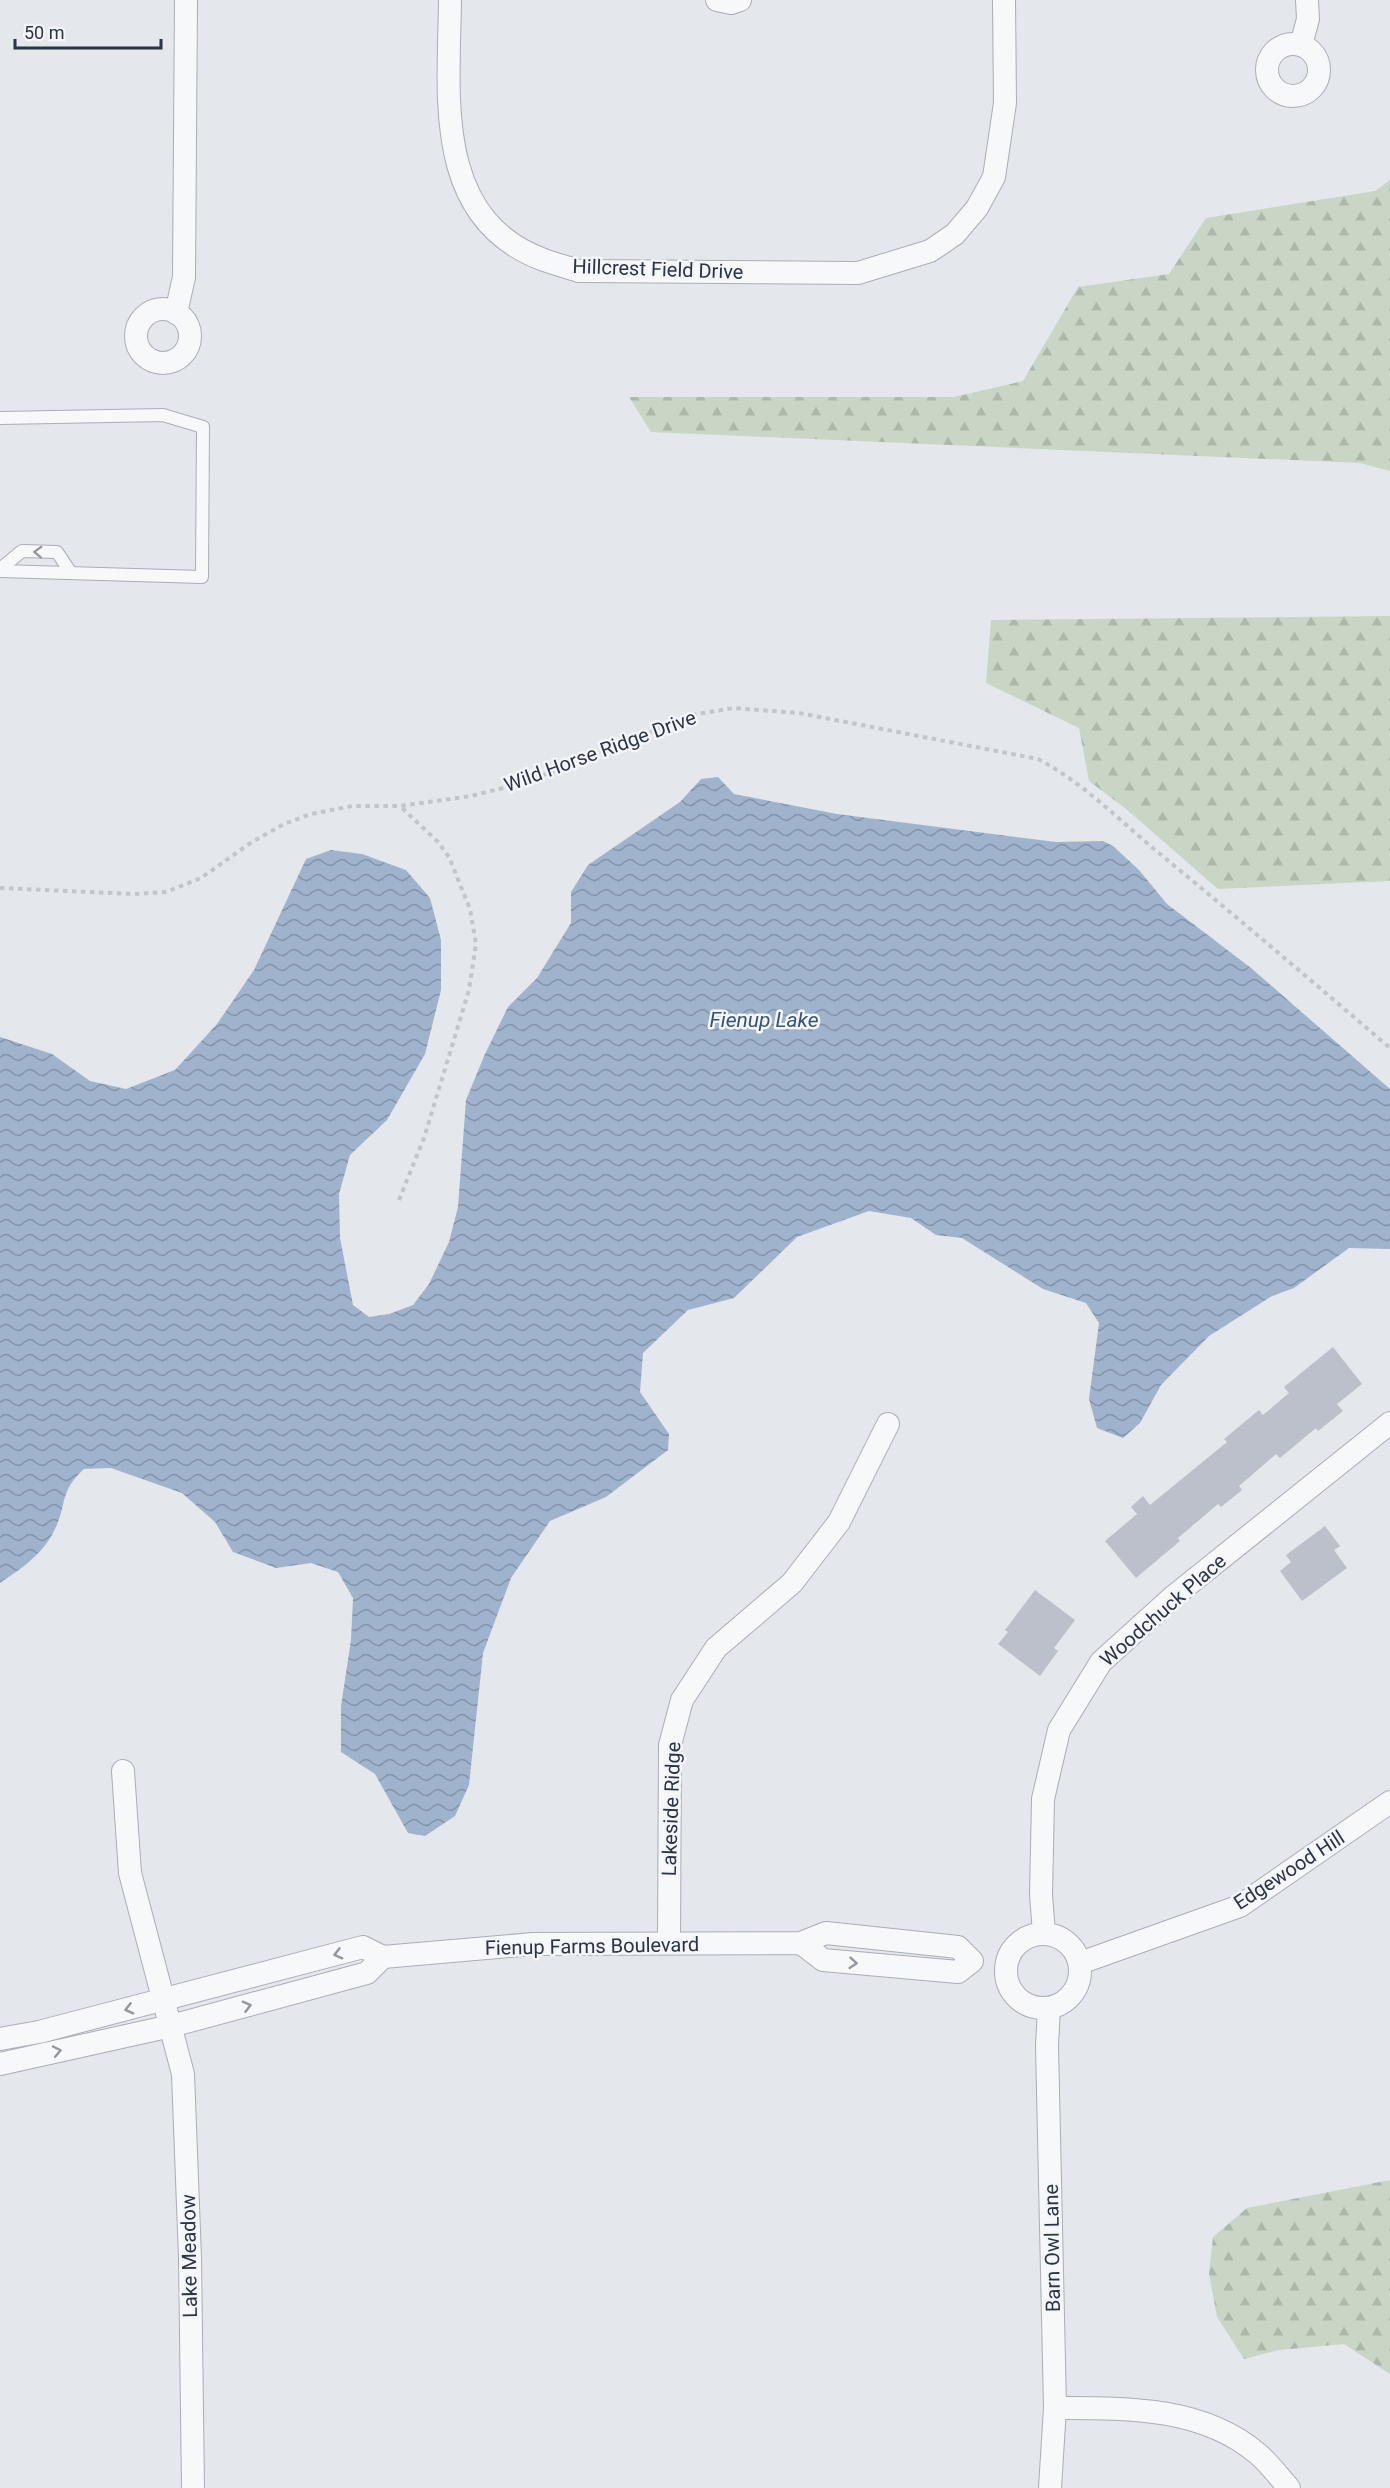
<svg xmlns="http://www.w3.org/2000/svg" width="1390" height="2488" viewBox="0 0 1390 2488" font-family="Roboto,sans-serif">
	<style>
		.forest { fill: url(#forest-firs) }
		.water { fill: url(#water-waves) }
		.building { fill: #bbc0ca }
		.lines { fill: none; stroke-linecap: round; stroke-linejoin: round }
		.service-casing { stroke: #a9aeb7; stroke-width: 14 }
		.minor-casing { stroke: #a9aeb7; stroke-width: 24 }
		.path { stroke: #c2c5cb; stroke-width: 4; stroke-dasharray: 4.5 4.5; stroke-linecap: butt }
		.service { stroke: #f7f8fa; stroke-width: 12 }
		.minor { stroke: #f7f8fa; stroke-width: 22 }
		.oneway { stroke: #9196a0 }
		.labels { text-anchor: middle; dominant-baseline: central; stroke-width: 5; stroke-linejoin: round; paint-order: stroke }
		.street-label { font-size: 20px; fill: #2b3445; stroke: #f4f6f9 }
		.water-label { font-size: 21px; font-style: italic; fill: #34527a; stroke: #f4f6f9 }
	</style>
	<defs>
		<pattern id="forest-firs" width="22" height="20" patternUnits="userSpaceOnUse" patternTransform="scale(1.5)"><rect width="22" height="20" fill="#c9d6c5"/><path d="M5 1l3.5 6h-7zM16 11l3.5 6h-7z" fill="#adb8ab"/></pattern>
		<pattern id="water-waves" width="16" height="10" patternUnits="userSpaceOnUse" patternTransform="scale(1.5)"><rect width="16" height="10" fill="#9fb4cc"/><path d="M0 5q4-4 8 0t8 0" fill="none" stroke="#8293a7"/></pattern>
	</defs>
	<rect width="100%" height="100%" fill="#e4e7ec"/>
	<g class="forest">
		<polygon points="1390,180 1390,471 1360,463 651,432 629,397 954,397 1023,381 1078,287 1169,274 1206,218 1375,191"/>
		<polygon points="1390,616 1390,881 1218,889 1125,808 1089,781 1079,728 986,683 991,620"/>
		<polygon points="1390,2180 1390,2374 1344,2344 1279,2350 1244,2359 1217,2317 1209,2273 1213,2237 1247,2208"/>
	</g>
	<path class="water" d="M718,777L734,794L837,814L1056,842L1103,841L1113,846L1139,870L1167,904L1251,968L1390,1089V1249L1349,1248L1294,1288L1272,1296L1209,1336L1161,1385L1140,1423L1123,1438L1097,1428L1089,1399L1099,1323L1086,1303L1043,1289L962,1238L936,1235L911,1218L869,1211L797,1237L734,1298L688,1310L643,1353L640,1392L669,1434L668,1450L606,1497L550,1521L511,1578L483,1653L469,1785L455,1816L425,1836L408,1833L375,1774L341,1752V1706L351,1640L353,1598L338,1572L311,1563L276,1568L233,1552L215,1522L182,1493L111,1468L84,1469C58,1493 68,1504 54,1531C42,1555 21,1569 0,1583V1037L52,1054L90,1081L126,1089L175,1070L217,1024L254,970L306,859L331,850L362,854L406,870L430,898L441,940V990L425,1054L387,1120L350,1155L339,1194L340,1238L353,1305L369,1317L389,1314L413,1305L429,1284L449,1242L458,1207L466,1100L485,1054L508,1007L537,978L571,923V892L588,865L680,802L701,779Z"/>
	<g class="building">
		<polygon points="1333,1347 1362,1384 1337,1404 1343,1411 1318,1431 1316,1428 1280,1458 1276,1454 1239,1486 1242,1490 1221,1507 1218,1504 1178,1538 1180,1541 1136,1578 1105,1541 1137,1514 1131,1507 1143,1496 1150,1505 1227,1442 1224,1439 1259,1410 1263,1415 1289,1393 1284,1387"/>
		<polygon points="1325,1526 1340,1546 1334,1550 1347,1568 1302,1601 1280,1571 1291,1562 1286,1555"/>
		<polygon points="1035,1590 1075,1620 1054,1648 1058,1651 1040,1676 998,1644 1008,1632 1005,1630"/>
	</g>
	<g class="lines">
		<defs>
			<g id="service">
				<polyline points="0,418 163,415 203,427 202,577 0,571"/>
				<polyline points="0,569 22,551 57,552 71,573"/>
			</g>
			<g id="minor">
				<path d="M450,0C449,95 432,219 544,260C555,264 567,267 579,271L858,273L930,251L955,234L977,208L994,177L1005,103L1004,0"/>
				<polyline points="717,0 731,3 740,0"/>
				<circle cx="1293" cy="70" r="26"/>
				<polyline points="1301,45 1308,19 1307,0"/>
				<circle cx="163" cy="336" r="27"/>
				<polyline points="176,313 184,277 186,0"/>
				<polyline points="123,1771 130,1873 183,2074 190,2258 193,2488"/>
				<polyline points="1044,1933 1041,1895 1043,1799 1059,1730 1101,1662 1174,1596 1390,1423"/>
				<circle cx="1043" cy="1971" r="37"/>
				<polyline points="669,1943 670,1745 682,1700 716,1648 792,1583 839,1522 888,1424"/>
				<polyline points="383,1957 533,1944 801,1943 826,1933 958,1947 972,1961 958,1972 823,1960 801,1943"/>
				<polyline points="1080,1963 1240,1906 1390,1802"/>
				<polyline points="1049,2008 1047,2045 1055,2408 1050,2488"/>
				<polyline points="0,2039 39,2032 363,1947 383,1957 367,1973 171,2026 0,2064"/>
				<path d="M1055,2408C1124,2408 1202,2406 1258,2454C1269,2463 1279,2477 1289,2488"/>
			</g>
		</defs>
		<use href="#service" class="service-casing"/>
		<use href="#minor" class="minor-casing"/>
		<g class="path">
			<path d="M0,888L134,894L166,892L201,878L252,842L284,824L311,814L352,806H400L471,796L523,783L692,715L733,708L799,713L1038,759C1084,783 1121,822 1160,854C1238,918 1314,983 1390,1048"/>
			<polyline points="399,1200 424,1138 469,990 476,944 470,909 449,857 438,842 401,807"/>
		</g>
		<use href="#service" class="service"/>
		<use href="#minor" class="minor"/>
	</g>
	<defs><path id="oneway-chevron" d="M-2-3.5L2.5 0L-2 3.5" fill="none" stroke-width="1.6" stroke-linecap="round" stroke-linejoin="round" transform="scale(1.5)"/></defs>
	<g class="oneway">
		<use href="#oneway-chevron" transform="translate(38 552) rotate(-178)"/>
		<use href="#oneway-chevron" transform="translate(338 1954) rotate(165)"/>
		<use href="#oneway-chevron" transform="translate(853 1963) rotate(5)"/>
		<use href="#oneway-chevron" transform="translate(247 2006) rotate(-15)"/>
		<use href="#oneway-chevron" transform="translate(129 2009) rotate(166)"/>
		<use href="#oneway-chevron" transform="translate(57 2051) rotate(-12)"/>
	</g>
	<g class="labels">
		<g class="street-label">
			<text transform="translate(658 269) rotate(2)">Hillcrest Field Drive</text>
			<text transform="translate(600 751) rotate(-20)">Wild Horse Ridge Drive</text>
			<text transform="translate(1163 1610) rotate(-41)">Woodchuck Place</text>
			<text transform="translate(671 1809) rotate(-88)">Lakeside Ridge</text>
			<text transform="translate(1289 1870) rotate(-33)">Edgewood Hill</text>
			<text transform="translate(592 1946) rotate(-1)">Fienup Farms Boulevard</text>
			<text transform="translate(1052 2248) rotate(-91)">Barn Owl Lane</text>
			<text transform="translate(189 2256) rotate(-91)">Lake Meadow</text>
		</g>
		<g class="water-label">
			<text x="764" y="1020">Fienup Lake</text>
		</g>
	</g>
	<path d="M15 39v9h146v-9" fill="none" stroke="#2b3445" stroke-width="3"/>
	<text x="24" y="39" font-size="18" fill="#2b3445" stroke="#f4f6f9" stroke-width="4.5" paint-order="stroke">50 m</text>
</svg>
